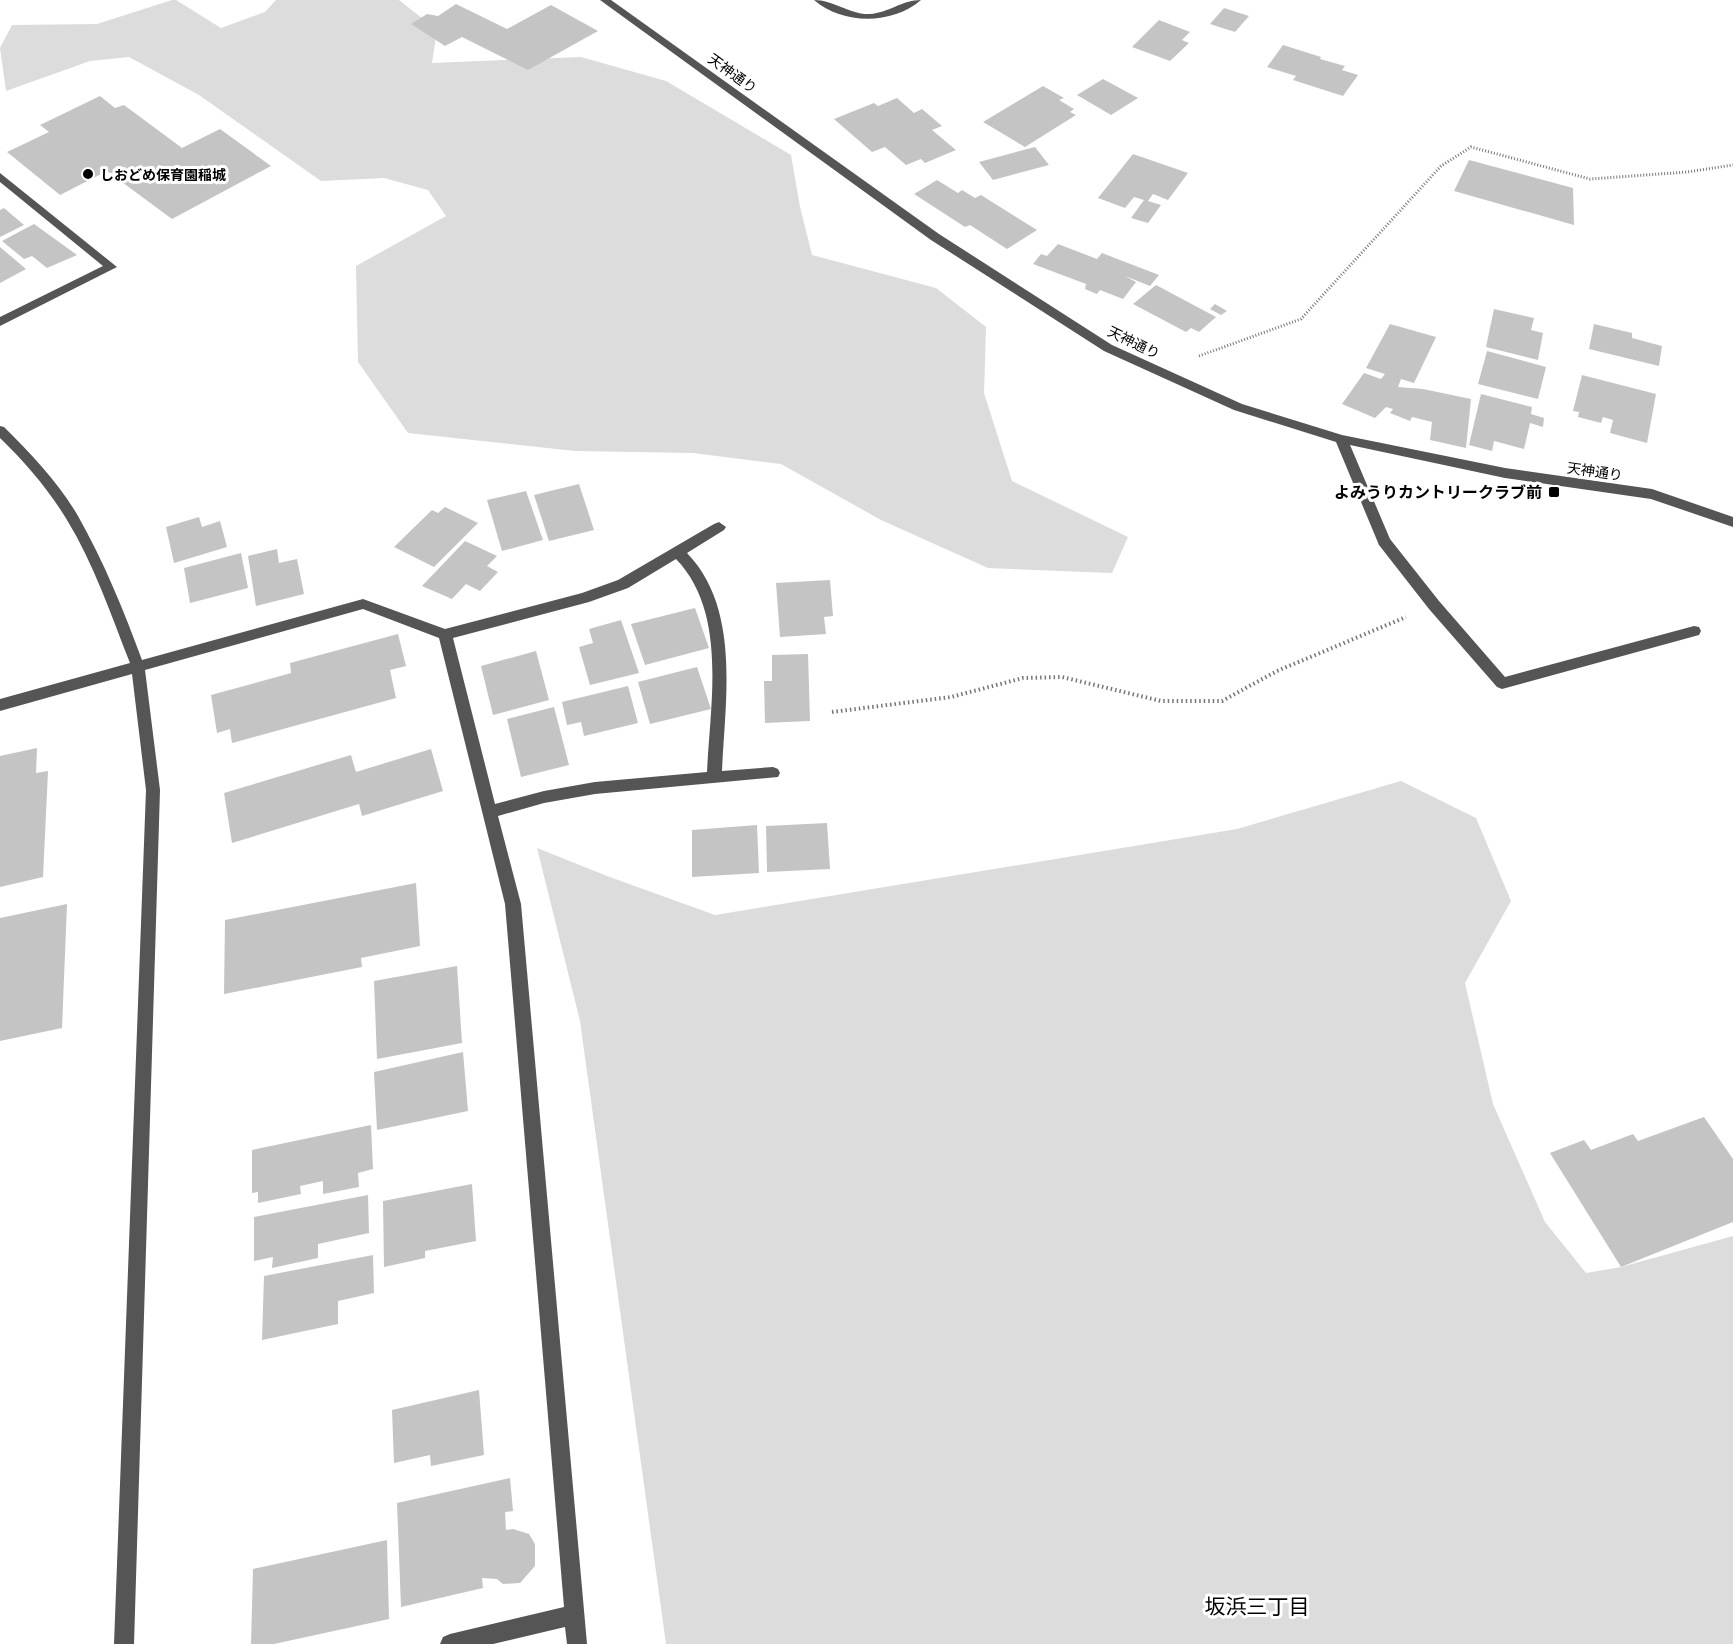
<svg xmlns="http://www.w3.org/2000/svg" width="1733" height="1644" viewBox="0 0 1733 1644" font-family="'Golos Text','Noto Sans JP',sans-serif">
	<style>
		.green { fill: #dcdcdc }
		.building { fill: #c4c4c4 }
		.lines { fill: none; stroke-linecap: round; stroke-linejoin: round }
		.path-far1 { stroke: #777; stroke-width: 3; stroke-dasharray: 1 2; stroke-linecap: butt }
		.path { stroke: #777; stroke-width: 4; stroke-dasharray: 1.5 3; stroke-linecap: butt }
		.minor { fill: #555; fill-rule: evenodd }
		.poi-dot { fill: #000; stroke: #fff; stroke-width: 2 }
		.labels { text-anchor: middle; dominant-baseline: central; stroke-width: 6; stroke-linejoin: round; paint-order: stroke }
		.far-street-label { font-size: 14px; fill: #000; stroke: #fff }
		.far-poi-label { font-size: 14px; font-weight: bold; fill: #000; stroke: #fff; text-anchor: start }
		.poi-label { font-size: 16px; font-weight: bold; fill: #000; stroke: #fff; text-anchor: end }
		.near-neighbourhood-label { font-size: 21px; fill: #000; stroke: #fff }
	</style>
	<rect width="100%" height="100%" fill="#fff"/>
	<g class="green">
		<polygon points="172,0 176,0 221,28 265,12 276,0 399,0 437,30 432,63 581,57 666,81 791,155 800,207 812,255 936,288 986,327 984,393 1012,481 1128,537 1112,573 988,568 881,520 781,464 693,453 575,451 408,433 358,362 356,266 446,216 428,190 384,178 321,181 199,95 129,57 90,61 6,91 0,48 12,25 97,24"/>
		<polygon points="1401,781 1476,818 1511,901 1465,983 1493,1104 1545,1222 1586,1273 1621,1267 1733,1236 1733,1644 666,1644 580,1021 537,848 607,876 715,915 1237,829"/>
	</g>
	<g class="building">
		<polygon points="456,4 507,29 551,5 598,31 528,70 462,37 445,46 411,24 427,14 438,16"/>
		<polygon points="1224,8 1249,16 1235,32 1210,24"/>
		<polygon points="1159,20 1190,32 1182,40 1189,43 1170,61 1132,47"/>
		<polygon points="1283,45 1321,57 1320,59 1345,66 1342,70 1358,75 1343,96 1293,80 1296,76 1267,67"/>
		<polygon points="1103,79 1138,98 1111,115 1077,95"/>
		<polygon points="1043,86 1064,98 1059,100 1074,109 1070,112 1076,115 1025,147 983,122"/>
		<polygon points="100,96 115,108 124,105 182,148 220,129 271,166 172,219 107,171 60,195 7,152 49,132 40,125"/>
		<polygon points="897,98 914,113 922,109 942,126 932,130 956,150 925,163 921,159 906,165 885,147 872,152 834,119 874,103 878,106"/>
		<polygon points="1035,147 1049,165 993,180 979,162"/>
		<polygon points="1133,154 1188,173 1168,200 1153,194 1148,201 1161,205 1148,223 1131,218 1144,200 1134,197 1125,208 1098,198"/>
		<polygon points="1469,160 1573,188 1574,225 1454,191"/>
		<polygon points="937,180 958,193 962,190 975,198 981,195 1037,230 1007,249 970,225 965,227 914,194"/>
		<polygon points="4,208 24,225 0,237 0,210"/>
		<polygon points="34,224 77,255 47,268 32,256 24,259 2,241"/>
		<polygon points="1058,244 1097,259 1102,253 1159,275 1150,286 1125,276 1136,282 1123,299 1100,290 1097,294 1085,289 1086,284 1033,264 1041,254 1047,256"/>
		<polygon points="0,247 26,269 0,283"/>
		<polygon points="1156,285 1216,317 1199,332 1191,328 1186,332 1133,304"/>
		<polygon points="1215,304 1227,311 1221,315 1210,309"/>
		<polygon points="1494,309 1534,318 1531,330 1543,333 1538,360 1486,347"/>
		<polygon points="1390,324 1436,337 1414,383 1401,379 1398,387 1423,389 1471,399 1466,448 1430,440 1432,422 1412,417 1410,421 1390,413 1393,409 1386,407 1375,418 1342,404 1364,373 1381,379 1385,374 1366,368"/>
		<polygon points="1594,324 1632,333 1632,338 1662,346 1659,366 1589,349"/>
		<polygon points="1487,351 1546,367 1538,399 1478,384"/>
		<polygon points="1582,375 1656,394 1647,443 1610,433 1613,420 1603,417 1601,423 1578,417 1579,412 1573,411"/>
		<polygon points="1481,394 1532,407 1531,414 1544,418 1543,427 1530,423 1524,449 1494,441 1492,451 1469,445"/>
		<polygon points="579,484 594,530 549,541 534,495"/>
		<polygon points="526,491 543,540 502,551 487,500"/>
		<polygon points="445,507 478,523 434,567 394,547 432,510 438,513"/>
		<polygon points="199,517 202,527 220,521 227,547 174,563 166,527"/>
		<polygon points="465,541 497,556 487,566 498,572 480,591 466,584 452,599 422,586"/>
		<polygon points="277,549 279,563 297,559 304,594 256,606 248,556"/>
		<polygon points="241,553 248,588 190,603 184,568"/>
		<polygon points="830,580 833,616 824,617 826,634 780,637 776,583"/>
		<polygon points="695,608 709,648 645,665 631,624"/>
		<polygon points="621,620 639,673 590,685 579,647 593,643 589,629"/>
		<polygon points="398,634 406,666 390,670 396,698 232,743 230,729 217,733 211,695 291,673 290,663"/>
		<polygon points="536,651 549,700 493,715 481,666"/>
		<polygon points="808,654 810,721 765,723 764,681 772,681 772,655"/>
		<polygon points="697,667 711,709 650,724 638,682"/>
		<polygon points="628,686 638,723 584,736 581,722 567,725 562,702"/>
		<polygon points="554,707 569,765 521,777 507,719"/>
		<polygon points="37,748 36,773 48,771 43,877 0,887 0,756"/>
		<polygon points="431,749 443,791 362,816 359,804 232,843 224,793 351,755 356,772"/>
		<polygon points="827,823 830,869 767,872 766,826"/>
		<polygon points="757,825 759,873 692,877 692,830"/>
		<polygon points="416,883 420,946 361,958 362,967 224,994 225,920"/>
		<polygon points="67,904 62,1028 0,1041 0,918"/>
		<polygon points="457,966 462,1043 377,1059 374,981"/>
		<polygon points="463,1052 468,1111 377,1130 374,1072"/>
		<polygon points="1704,1117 1733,1159 1733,1222 1621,1267 1550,1153 1584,1140 1591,1150 1633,1134 1638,1141"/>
		<polygon points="371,1125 373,1169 358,1173 359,1187 323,1194 323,1181 300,1186 301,1194 258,1203 258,1192 252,1193 252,1150"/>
		<polygon points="472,1184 476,1241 425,1251 425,1258 384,1267 383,1201"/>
		<polygon points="368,1195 369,1233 318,1244 318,1258 272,1268 273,1257 254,1261 254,1217"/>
		<polygon points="373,1255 374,1293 338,1301 338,1324 262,1340 264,1276"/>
		<polygon points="479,1390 484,1455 431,1466 430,1455 394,1463 392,1410"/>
		<polygon points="510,1478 513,1511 505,1512 506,1530 513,1529 529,1534 535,1544 535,1566 520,1583 503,1584 497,1579 482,1578 483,1588 401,1607 397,1503"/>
		<polygon points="387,1540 389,1619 274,1644 251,1644 253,1569"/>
	</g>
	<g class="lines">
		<polyline class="path-far1" points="1199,356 1301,319 1441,166 1471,147 1590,179 1687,172 1733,165"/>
		<polyline class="path" points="832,712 951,697 1023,678 1062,677 1161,701 1222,701 1277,671 1406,617"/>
		<g class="minor">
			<polygon points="600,0 611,0 939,234 1112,345 1242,404 1342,435 1505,468 1652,489 1733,517 1733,527 1651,499 1505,478 1350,445 1390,539 1439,601 1505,677 1694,626 1699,627 1701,631 1699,635 1502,689 1497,687 1429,609 1379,545 1336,442 1234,410 1104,351 931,240"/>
			<path d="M814,0C834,0 850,15 870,14C888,13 902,0 921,0C892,25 843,25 814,0Z"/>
			<polygon points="0,173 117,267 0,326 0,317 103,266 0,182"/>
			<path d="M0,426L4,427C31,454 59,483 78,516C104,562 124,611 142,660L363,599L445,629L582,593L618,580L714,524L719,522L726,527L724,530L687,553C741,609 725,700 722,771L773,767L778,769L780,773L778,777L595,794L544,803L498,816L521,904L587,1644H567L565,1627L493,1644H440L443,1637L450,1634L564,1607L505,904L439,638L363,609L145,670L160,790L134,1644H114L146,790L132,674L0,711V699L130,663C111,615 94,564 67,520C49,490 25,462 0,438ZM676,559C728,613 710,704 707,772L595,782L544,791L495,804L453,638L589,602L628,588Z"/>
		</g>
	</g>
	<g class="poi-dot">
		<circle cx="88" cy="174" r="6"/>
		<rect x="1548" y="486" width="12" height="12" rx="3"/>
	</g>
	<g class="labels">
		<g class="far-street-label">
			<text transform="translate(733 73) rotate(36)">天神通り</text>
			<text transform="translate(1134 342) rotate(26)">天神通り</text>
			<text transform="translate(1595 471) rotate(8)">天神通り</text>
		</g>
		<g class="far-poi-label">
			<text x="100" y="174">しおどめ保育園稲城</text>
		</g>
		<g class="poi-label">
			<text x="1542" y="492">よみうりカントリークラブ前</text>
		</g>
		<g class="near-neighbourhood-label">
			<text x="1257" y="1606">坂浜三丁目</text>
		</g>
	</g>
</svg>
